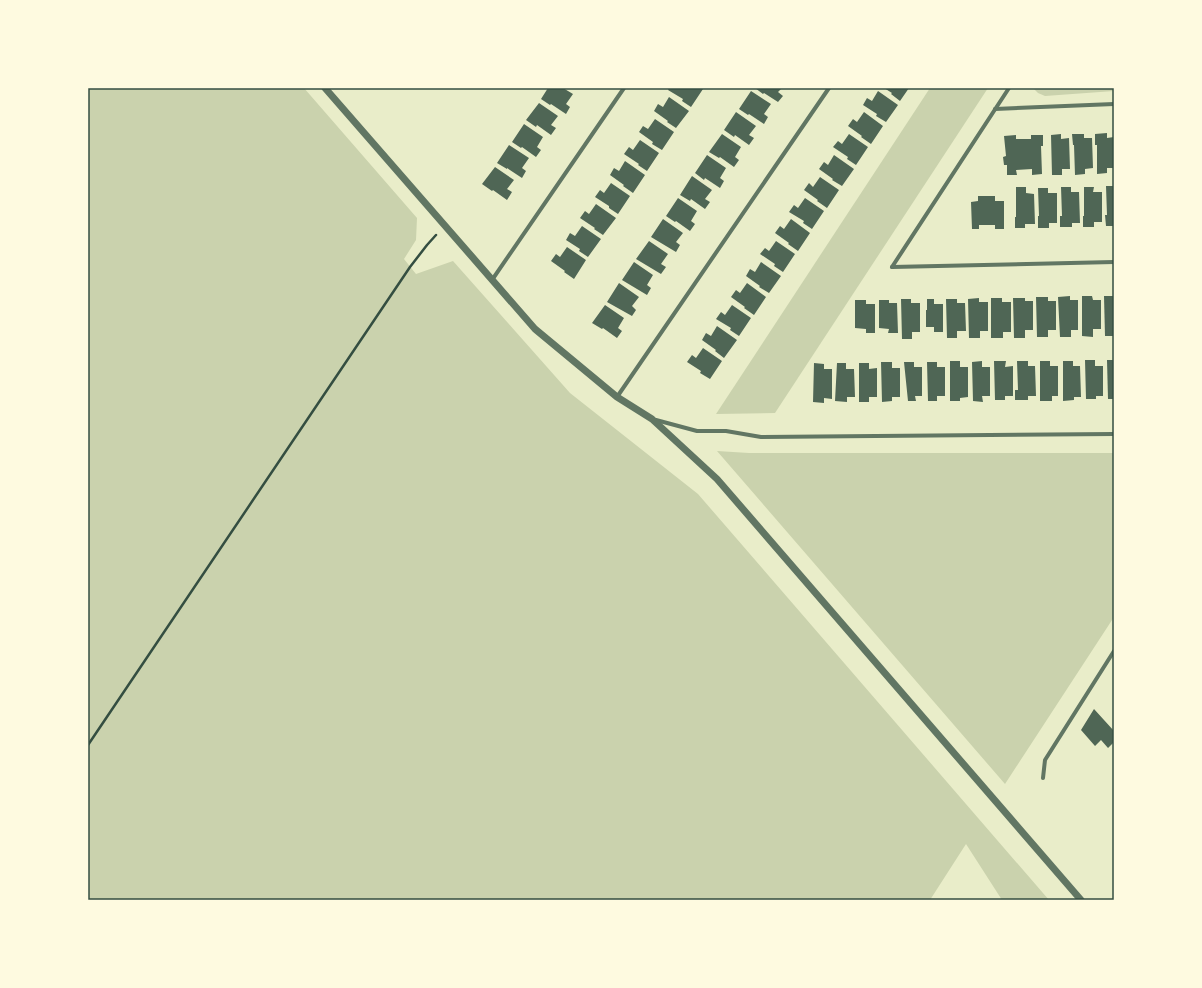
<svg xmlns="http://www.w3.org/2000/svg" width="1202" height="988" viewBox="0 0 1202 988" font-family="Inter,sans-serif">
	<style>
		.green { fill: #cad2ad }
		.building { fill: #4f6655 }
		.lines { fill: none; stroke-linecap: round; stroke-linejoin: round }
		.path { stroke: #344e41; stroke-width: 2.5 }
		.minor { stroke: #617663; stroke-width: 4 }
		.tertiary { stroke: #617663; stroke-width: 7 }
		.neatline { fill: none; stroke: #344e41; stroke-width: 1.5 }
	</style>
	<rect width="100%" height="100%" fill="#e9edc9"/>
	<g class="green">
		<polygon points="88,88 304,88 417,218 416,240 404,259 416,274 453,261 570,393 698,494 1049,900 1002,900 966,844 930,900 88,900"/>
		<polygon points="930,88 988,88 775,413 716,414"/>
		<polygon points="1033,88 1114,88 1114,91 1045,96 1038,93"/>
		<polygon points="717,451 749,453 1114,453 1114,617 1005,784"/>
	</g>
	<g class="building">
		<polygon points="548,88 563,88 573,94 566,104 570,107 566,114 551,104 550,105 541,99"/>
		<polygon points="669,88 701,88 703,89 691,107 682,101 683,99 668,90"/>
		<polygon points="755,88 782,88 778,92 783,96 778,102 764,93 763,94"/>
		<polygon points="884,88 909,88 900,101 891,94 892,93"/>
		<polygon points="751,91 771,104 764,114 768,117 764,124 749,114 748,115 739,109"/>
		<polygon points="878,91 898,105 886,122 876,116 877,114 863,105 867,98 872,101"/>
		<polygon points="669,97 689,111 676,128 667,122 668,121 654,111 658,104 663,107"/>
		<polygon points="539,103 558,116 551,125 556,128 551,135 537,125 536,127 526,120"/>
		<polygon points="736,112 756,126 749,135 754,138 749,145 735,135 734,137 724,130"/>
		<polygon points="864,112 883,126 871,144 861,137 862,136 848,126 853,119 857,122"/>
		<polygon points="655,119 674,132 662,150 652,144 653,142 639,132 643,126 648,129"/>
		<polygon points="524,124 543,137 537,147 541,150 536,157 522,147 521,148 512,142"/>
		<polygon points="1107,133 1107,138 1114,137 1114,168 1107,168 1107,173 1097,174 1097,145 1095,145 1095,134"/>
		<polygon points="722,134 741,147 735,157 739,160 734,167 720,157 719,158 709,152"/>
		<polygon points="849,134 868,147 856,165 847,159 848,157 833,147 838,141 842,144"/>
		<polygon points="1061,134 1061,139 1069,138 1070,169 1062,169 1062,175 1052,175 1051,135"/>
		<polygon points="1072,134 1084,134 1084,138 1092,138 1093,168 1085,169 1085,174 1075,175 1074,145 1073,145"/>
		<polygon points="1016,135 1016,139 1031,139 1031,135 1043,135 1043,146 1041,146 1042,174 1032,175 1032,169 1016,170 1017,175 1007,175 1007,165 1004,165 1003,157 1006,156 1004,136"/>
		<polygon points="640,140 659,153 647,171 638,165 639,164 624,154 629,147 633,150"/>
		<polygon points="509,145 529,158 522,168 526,171 522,178 507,168 507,169 497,163"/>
		<polygon points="707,155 726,168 720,178 724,181 720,188 705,178 704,180 695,173"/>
		<polygon points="834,155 854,169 842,186 832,180 833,179 819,169 824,162 828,165"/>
		<polygon points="625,161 645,175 633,193 623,186 624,185 610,175 614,168 619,171"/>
		<polygon points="495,167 514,180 507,189 512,192 507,200 493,190 492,191 482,184"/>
		<polygon points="692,176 712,190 705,199 710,202 705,209 691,199 690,201 680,195"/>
		<polygon points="820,177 839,190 827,208 817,201 818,200 804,190 809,183 813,187"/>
		<polygon points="611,183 630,196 618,214 609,208 609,206 595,197 600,190 604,193"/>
		<polygon points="1106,186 1114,186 1114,226 1106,226 1105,215 1107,215"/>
		<polygon points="1016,187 1026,187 1026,193 1034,194 1035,224 1025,224 1025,228 1015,228 1015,217 1016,217"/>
		<polygon points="1061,187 1071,187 1071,192 1079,192 1080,223 1072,223 1072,227 1060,227 1060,216 1062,216"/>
		<polygon points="1084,187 1094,187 1093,192 1102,192 1102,222 1094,222 1094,227 1083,227 1083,216 1084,216"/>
		<polygon points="1038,188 1048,188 1048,193 1057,193 1057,223 1049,223 1049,228 1038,228 1038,216 1039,216"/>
		<polygon points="978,196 995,196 995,201 1004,201 1004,229 995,229 995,225 979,225 979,229 972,229 971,202 978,201"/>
		<polygon points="678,198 697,211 691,221 695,224 690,231 676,221 675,222 666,216"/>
		<polygon points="805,198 824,211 812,229 803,223 804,221 789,212 794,205 798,208"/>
		<polygon points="596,204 616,218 603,235 594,229 595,228 580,218 585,211 589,214"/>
		<polygon points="663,219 683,233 676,242 680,245 676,252 651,237"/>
		<polygon points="791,219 810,233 798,251 788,244 789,243 775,233 780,226 784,229"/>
		<polygon points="582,226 601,239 588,257 579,251 580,249 566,240 570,233 575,236"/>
		<polygon points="649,241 668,254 661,264 666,267 661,274 636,259"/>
		<polygon points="776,241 795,254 783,272 774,266 775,264 760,254 765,248 769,251"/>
		<polygon points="567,247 586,260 574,279 564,272 565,271 551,261 556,254 560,257"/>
		<polygon points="634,262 653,275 647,285 651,288 647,295 622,280"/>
		<polygon points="761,262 781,276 769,293 759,287 760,286 746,276 750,269 755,272"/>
		<polygon points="619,283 639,297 632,306 636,310 632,316 607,302"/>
		<polygon points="747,283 766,297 754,315 744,308 745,307 731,297 736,290 740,293"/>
		<polygon points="1070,296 1070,300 1078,300 1078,330 1071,330 1071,337 1060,337 1058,297"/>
		<polygon points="1082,296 1092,296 1093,300 1101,300 1101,329 1093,329 1093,337 1082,336"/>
		<polygon points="1104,296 1114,296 1114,336 1105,336"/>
		<polygon points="1036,297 1048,297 1048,301 1056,301 1056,330 1048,330 1048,337 1037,337"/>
		<polygon points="979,298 979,302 988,302 988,331 980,331 980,338 969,338 968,299"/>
		<polygon points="991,298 1002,298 1002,302 1011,302 1011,332 1003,332 1003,338 991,338"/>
		<polygon points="1013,298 1025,298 1025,301 1033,301 1033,330 1025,330 1025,338 1014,338"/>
		<polygon points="901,299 911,299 911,303 920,303 920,332 912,332 912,339 902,339"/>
		<polygon points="927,299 934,299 934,304 943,304 943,332 934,332 934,327 926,327 926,310 927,310"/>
		<polygon points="946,299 957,299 957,303 965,303 966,331 957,331 957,338 947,338"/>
		<polygon points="855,300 866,300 866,304 875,304 875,333 866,333 866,329 855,328"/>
		<polygon points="879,300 889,300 889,303 897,303 898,333 888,333 889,329 879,328"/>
		<polygon points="605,305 624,318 618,328 622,331 617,338 603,328 602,329 592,323"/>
		<polygon points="732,305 751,318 739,336 730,330 731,328 716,319 721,312 725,315"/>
		<polygon points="717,326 737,340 724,358 715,351 716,350 702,340 706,333 711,336"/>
		<polygon points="703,348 722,361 710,379 700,373 701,371 687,362 692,355 696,358"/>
		<polygon points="1085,360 1095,360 1095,366 1103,366 1103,396 1096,396 1096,399 1086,399"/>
		<polygon points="1107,360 1114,360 1114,399 1108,399"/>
		<polygon points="950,361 960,361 960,367 968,367 968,397 960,398 960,401 950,401"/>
		<polygon points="982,361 982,367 990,367 990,396 982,396 983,402 973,401 972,362"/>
		<polygon points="994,361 1006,361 1005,367 1013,366 1013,396 1005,396 1005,400 995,400"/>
		<polygon points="1017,361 1028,361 1028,366 1035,366 1036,396 1028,396 1028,400 1015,400 1015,390 1018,390"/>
		<polygon points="1040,361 1050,361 1050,366 1058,366 1058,396 1052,396 1052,401 1040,401"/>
		<polygon points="1063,361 1073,361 1073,366 1080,366 1081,397 1074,397 1074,400 1063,401"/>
		<polygon points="881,362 892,362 892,368 900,368 900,397 892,397 892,401 882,402"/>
		<polygon points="904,362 914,362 914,367 922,367 922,396 915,396 916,401 908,401"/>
		<polygon points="927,362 937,362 937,367 945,367 945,396 937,396 937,401 928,401"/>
		<polygon points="814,363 824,364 824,369 832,369 832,399 824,398 824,403 813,402"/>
		<polygon points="837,363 846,363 846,369 854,369 855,397 847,397 847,402 835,401"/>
		<polygon points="859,363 869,363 869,369 877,368 877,397 869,397 869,402 859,402"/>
		<polygon points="1094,709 1114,731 1114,742 1108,748 1101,740 1095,746 1081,730"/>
	</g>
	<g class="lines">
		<polyline class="path" points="88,745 410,267 427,245 436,235"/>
		<g class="minor">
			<polyline points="995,109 1114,104"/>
			<polyline points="892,267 1114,262"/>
			<polyline points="892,267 1009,88"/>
			<polyline points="492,280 624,88"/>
			<polyline points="617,397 829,88"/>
			<polyline points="656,420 697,431 726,431 761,437 1114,434"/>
			<polyline points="1043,778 1045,760 1114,651"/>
		</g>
		<polyline class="tertiary" points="325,88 535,329 617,397 652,419 717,479 1081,900"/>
	</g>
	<rect width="1202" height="988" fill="none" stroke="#fefae0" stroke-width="178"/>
	<rect x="89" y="89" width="1024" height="810" class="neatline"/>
</svg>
